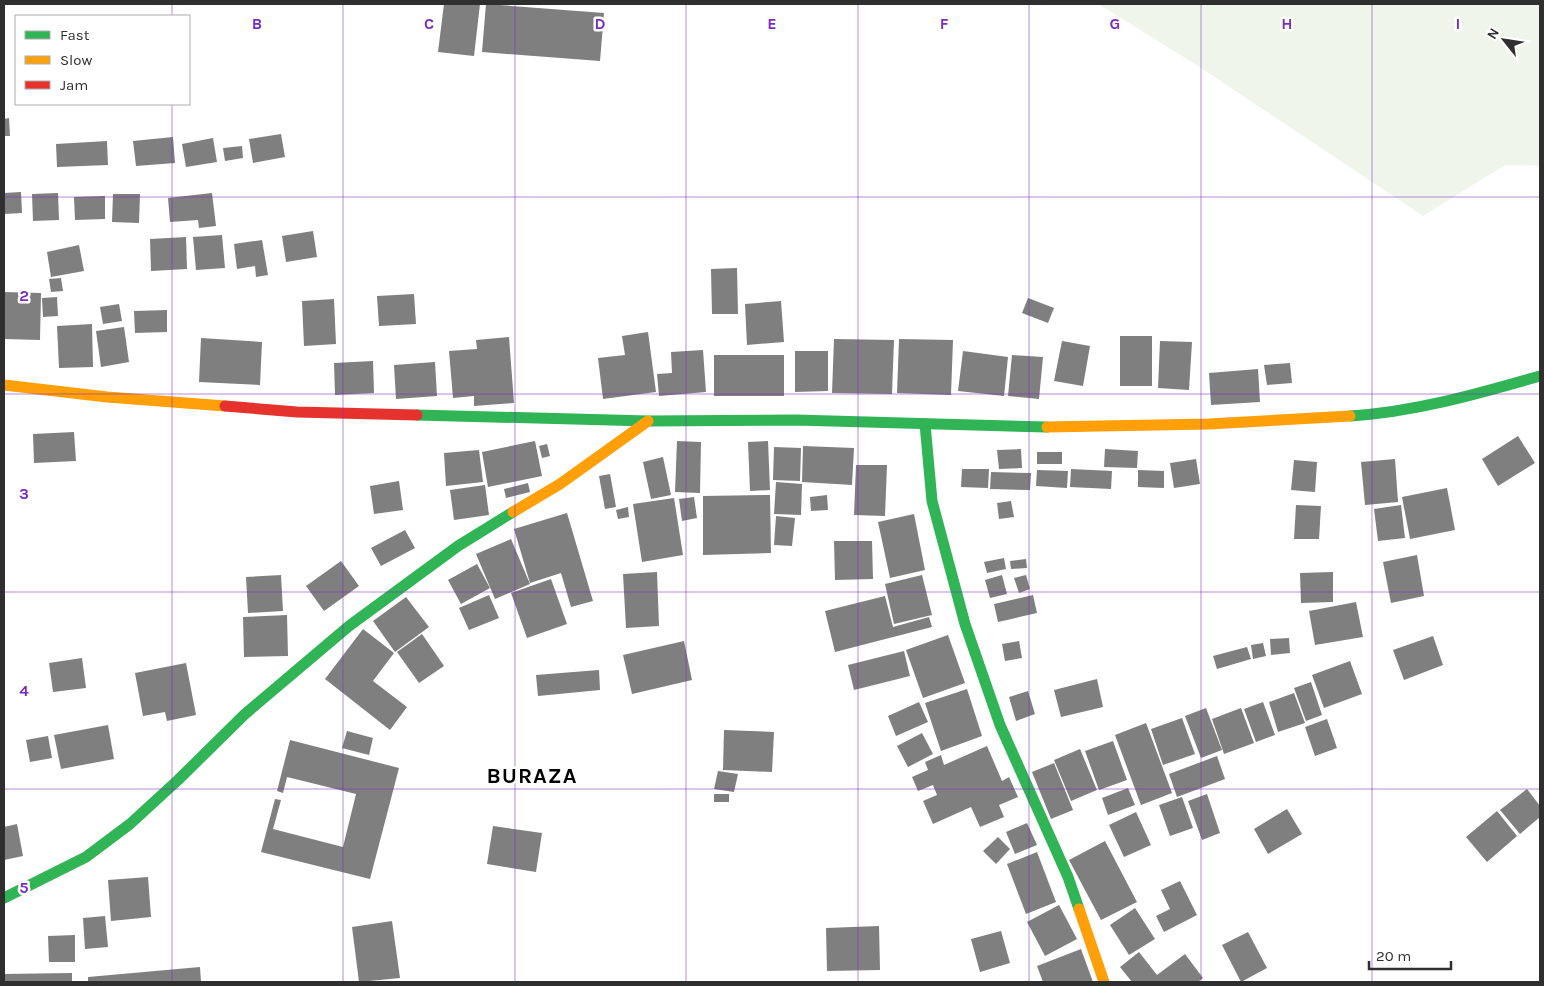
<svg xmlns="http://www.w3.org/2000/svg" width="1544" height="986" viewBox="0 0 1544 986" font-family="Karla,sans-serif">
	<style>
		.green { fill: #f0f5ec }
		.building { fill: #7f7f7f }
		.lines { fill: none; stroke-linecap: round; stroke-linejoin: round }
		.fast { stroke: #30b455; stroke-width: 11 }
		.slow { stroke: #ff9f0a; stroke-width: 11 }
		.jam { stroke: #e5322d; stroke-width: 11 }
		.grid { fill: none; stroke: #7b2cbf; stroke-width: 1; stroke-opacity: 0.55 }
		.labels { text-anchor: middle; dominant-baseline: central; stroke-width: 5; stroke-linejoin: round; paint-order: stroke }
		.district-label { font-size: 22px; font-weight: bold; letter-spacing: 1px; fill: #000; stroke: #fff }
		.grid-label { font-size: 16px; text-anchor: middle; font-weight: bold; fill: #7b2cbf; stroke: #fff; stroke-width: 5; stroke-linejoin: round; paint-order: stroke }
	</style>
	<rect width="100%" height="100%" fill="#fff"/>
	<polygon class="green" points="1098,4 1540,4 1540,166 1505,165 1423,216 1195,64"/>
	<g class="building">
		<polygon points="444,4 480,4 474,56 438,52"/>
		<polygon points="486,4 604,13 600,61 482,52"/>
		<polygon points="9,118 10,136 4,136 4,119"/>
		<polygon points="281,134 285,157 253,163 249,139"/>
		<polygon points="173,137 175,163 136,166 133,141"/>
		<polygon points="213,138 217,162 186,167 182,144"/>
		<polygon points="107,141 108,165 57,167 56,144"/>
		<polygon points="242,146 243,158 225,161 223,148"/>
		<polygon points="21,192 22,213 4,214 4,193"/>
		<polygon points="58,193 59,220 33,221 32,194"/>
		<polygon points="212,193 216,226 199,228 198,220 170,222 168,198"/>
		<polygon points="113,194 140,194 139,223 112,222"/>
		<polygon points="105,196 105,219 75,220 74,197"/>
		<polygon points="313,231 317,257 286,262 282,236"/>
		<polygon points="222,235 225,268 196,270 193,237"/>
		<polygon points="186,237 187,269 151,271 150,239"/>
		<polygon points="262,240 268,275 256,277 255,266 237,269 234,244"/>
		<polygon points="79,245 84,271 51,277 47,252"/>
		<polygon points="737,268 738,314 712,314 711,269"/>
		<polygon points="61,278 63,291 51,292 49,279"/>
		<polygon points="4,292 41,293 40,340 4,339"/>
		<polygon points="414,294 416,324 379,326 377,296"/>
		<polygon points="57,297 58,316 43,317 42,298"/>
		<polygon points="1028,298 1054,308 1048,323 1022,313"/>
		<polygon points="334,299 336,344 304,346 302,301"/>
		<polygon points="781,301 784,342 747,345 745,304"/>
		<polygon points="119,304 122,321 103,324 100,307"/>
		<polygon points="167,310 167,332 135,333 134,311"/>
		<polygon points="92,324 93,367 59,368 57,326"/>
		<polygon points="124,327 129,362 101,367 96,331"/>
		<polygon points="648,332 656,392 603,399 598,358 625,355 622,336"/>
		<rect x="1120" y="336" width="32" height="50"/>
		<polygon points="509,337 514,403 474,406 474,396 453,398 449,351 477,349 476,340"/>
		<polygon points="201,338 262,342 260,385 199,382"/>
		<polygon points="834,339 894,340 892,394 832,393"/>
		<polygon points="899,339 953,340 951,395 897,393"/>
		<polygon points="1062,341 1090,346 1083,386 1054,381"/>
		<polygon points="1160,341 1192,342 1189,390 1158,388"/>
		<polygon points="703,350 706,392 659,396 657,374 672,373 671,352"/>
		<polygon points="795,351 828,351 828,391 795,392"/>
		<polygon points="963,351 1008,357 1004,396 958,391"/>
		<rect x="714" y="355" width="70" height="41"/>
		<polygon points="1012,355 1043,357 1039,399 1008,396"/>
		<polygon points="373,361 374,393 335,395 334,363"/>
		<polygon points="435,362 437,396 396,399 394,365"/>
		<polygon points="1290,363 1292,383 1267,385 1264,365"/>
		<polygon points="1258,369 1260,402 1211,405 1209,373"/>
		<polygon points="74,432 76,461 34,463 33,434"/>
		<polygon points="1518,436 1535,463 1498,486 1482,459"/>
		<polygon points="535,441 542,476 488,487 482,452"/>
		<polygon points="677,441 701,442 700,493 675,492"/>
		<polygon points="768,441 770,490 750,491 748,442"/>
		<polygon points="547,444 550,456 542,458 539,446"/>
		<polygon points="803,446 854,448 852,485 802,482"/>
		<polygon points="774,447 801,448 800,481 773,480"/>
		<polygon points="1021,449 1022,468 999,469 997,450"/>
		<polygon points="1105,449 1138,451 1137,468 1104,467"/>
		<polygon points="479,450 483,482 446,486 444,453"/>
		<rect x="1037" y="452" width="25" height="12"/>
		<polygon points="663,457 671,495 651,499 643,462"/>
		<polygon points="1196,459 1200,484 1174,488 1170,463"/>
		<polygon points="1395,459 1398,502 1365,505 1361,462"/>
		<polygon points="1294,460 1317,462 1315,492 1291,490"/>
		<polygon points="856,465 887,465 885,516 854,515"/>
		<polygon points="962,469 989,469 988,488 961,487"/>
		<polygon points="1071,469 1112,471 1111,489 1070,487"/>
		<polygon points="1037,470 1068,471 1067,488 1036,486"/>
		<polygon points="1138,470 1164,471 1164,488 1138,487"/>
		<polygon points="991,472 1031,473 1030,490 990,489"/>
		<polygon points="610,474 616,507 605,509 599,476"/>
		<polygon points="399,481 403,510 374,514 370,486"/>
		<polygon points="776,482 802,484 801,515 774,514"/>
		<polygon points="528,483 530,492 506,498 504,489"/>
		<polygon points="485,485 489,515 454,520 450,490"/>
		<polygon points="1447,488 1455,530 1410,539 1402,497"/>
		<polygon points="770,495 771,553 703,555 703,496"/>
		<polygon points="827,495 828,510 811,511 810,497"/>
		<polygon points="694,497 697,518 682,521 679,499"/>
		<polygon points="674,498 683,555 642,562 633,504"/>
		<polygon points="1011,501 1014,517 999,519 997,503"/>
		<polygon points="1296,505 1321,506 1319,539 1294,539"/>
		<polygon points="1401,505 1405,538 1378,541 1374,509"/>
		<polygon points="628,507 629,517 618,519 616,510"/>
		<polygon points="567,513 593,601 571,607 561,573 530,583 514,529"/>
		<polygon points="914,514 925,570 890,578 878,522"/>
		<polygon points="776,516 795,518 792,546 774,545"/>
		<polygon points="405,530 415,548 381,566 371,548"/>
		<polygon points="511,539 530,584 495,599 476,554"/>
		<polygon points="834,541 872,541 873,579 835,580"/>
		<polygon points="1417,555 1424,596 1391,603 1383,562"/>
		<polygon points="1004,558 1006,569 987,573 984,562"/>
		<polygon points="1026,559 1027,568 1011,569 1010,561"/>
		<polygon points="341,561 359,586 324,611 306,586"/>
		<polygon points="477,564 490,588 461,604 448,580"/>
		<polygon points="657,572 659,626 626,628 623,574"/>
		<polygon points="1333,572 1333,602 1301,603 1300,573"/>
		<polygon points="281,575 283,611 248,613 246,577"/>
		<polygon points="922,575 932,615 894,624 885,584"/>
		<polygon points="1002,575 1007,594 990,598 985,580"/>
		<polygon points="1026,575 1030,589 1019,593 1014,578"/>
		<polygon points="551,579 567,624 527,638 511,593"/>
		<polygon points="489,595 499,618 469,630 459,608"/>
		<polygon points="1033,595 1037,613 998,622 994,604"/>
		<polygon points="885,596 893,627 929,617 932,627 835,652 825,611"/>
		<polygon points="406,597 429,627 395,652 373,621"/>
		<polygon points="1356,602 1363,637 1315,645 1309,611"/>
		<polygon points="287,615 288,656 244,657 243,617"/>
		<polygon points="363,629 394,653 373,681 407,707 390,730 325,679"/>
		<polygon points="422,634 444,666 419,683 397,652"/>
		<polygon points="948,635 965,683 923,698 906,650"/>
		<polygon points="1433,636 1443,665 1404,680 1393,650"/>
		<polygon points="1289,638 1290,653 1271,655 1270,639"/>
		<polygon points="684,641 692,680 632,694 623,655"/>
		<polygon points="1019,641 1022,658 1005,661 1002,644"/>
		<polygon points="1263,643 1266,656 1253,659 1251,645"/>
		<polygon points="1247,647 1251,659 1217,669 1213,656"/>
		<polygon points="904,651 910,676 854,690 848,665"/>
		<polygon points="82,658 86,688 53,692 49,663"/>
		<polygon points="1350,661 1362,694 1324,708 1312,675"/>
		<polygon points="186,663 196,715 167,721 165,712 143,716 135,673"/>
		<polygon points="599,670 600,690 538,696 536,675"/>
		<polygon points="1097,679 1103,707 1061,717 1054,690"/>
		<polygon points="1311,682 1322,715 1306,721 1294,688"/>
		<polygon points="967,689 982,736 941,751 925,703"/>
		<polygon points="1028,691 1035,714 1016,721 1009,697"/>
		<polygon points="1294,693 1305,723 1278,732 1269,702"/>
		<polygon points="919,702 928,722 896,736 888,716"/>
		<polygon points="1263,702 1275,735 1256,742 1244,709"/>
		<polygon points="1206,708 1222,750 1201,758 1185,716"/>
		<polygon points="1241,708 1254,743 1224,754 1212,719"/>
		<polygon points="1182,718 1195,754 1163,765 1151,729"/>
		<polygon points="1327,719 1337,748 1315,756 1305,727"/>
		<polygon points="1146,723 1172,793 1141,805 1115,735"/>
		<polygon points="108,725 114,759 61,769 54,735"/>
		<polygon points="724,730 774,732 772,772 723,770"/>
		<polygon points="347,731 373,738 369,755 342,748"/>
		<polygon points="922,733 933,754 908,767 897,746"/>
		<polygon points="48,736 52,758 30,762 26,740"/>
		<polygon points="290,740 399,768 370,879 261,852 275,799 281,800 273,829 343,847 356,794 287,777 283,793 277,791"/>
		<polygon points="1113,741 1127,780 1099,790 1085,751"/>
		<polygon points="987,746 1002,781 1009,777 1018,797 999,805 1004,817 980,827 971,807 933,824 923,801 937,795 933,785 918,791 912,777 928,770 925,762 941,755 944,765"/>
		<polygon points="1080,749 1097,790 1071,801 1054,760"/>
		<polygon points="1217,756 1225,779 1177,797 1169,774"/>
		<polygon points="1054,763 1073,810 1051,819 1032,772"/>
		<polygon points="718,771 738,774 734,792 714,789"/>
		<polygon points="1128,788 1135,805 1108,815 1102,798"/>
		<polygon points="1527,789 1540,806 1540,817 1520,834 1500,810"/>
		<rect x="714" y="794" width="15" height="8"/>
		<polygon points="1207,794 1220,833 1202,840 1188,801"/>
		<polygon points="1182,797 1193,828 1170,836 1159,805"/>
		<polygon points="1287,809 1302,834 1268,854 1254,829"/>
		<polygon points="1497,811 1517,836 1487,862 1466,837"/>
		<polygon points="1136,812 1151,845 1124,857 1109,825"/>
		<polygon points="1027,823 1037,845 1015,854 1006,832"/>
		<polygon points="17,824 23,856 4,860 4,827"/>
		<polygon points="493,826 542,833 536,872 487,864"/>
		<polygon points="998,837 1010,849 996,864 983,851"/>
		<polygon points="1105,841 1137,902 1101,920 1069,860"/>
		<polygon points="1037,852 1056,902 1026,914 1007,864"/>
		<polygon points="148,877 151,917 111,921 108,880"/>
		<polygon points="1180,881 1197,915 1164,932 1156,916 1170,909 1161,890"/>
		<polygon points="1059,905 1077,939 1045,956 1027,922"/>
		<polygon points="1135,908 1155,939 1129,955 1110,925"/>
		<polygon points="105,916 108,947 85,949 83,918"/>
		<polygon points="392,921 400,978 359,982 352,927"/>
		<polygon points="879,926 880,970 827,971 826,928"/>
		<polygon points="1001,931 1010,963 980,972 971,939"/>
		<polygon points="1248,932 1267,968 1241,982 1222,945"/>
		<polygon points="75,935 75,962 49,962 48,936"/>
		<polygon points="1081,949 1093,982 1043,982 1037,966"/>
		<polygon points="1139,952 1157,975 1185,954 1203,978 1198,982 1132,982 1120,967"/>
		<polygon points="200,967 201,982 88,982 88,977"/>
		<polygon points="72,973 72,982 4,982 4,974"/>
	</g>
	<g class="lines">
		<g class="fast">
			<polyline points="417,415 648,421 796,420 1047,427"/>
			<path d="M1350,416C1415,412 1477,394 1540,376"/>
			<polyline points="925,424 932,501 965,624 1000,725 1068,877 1079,909"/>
			<polyline points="4,898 86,857 130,824 178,780 245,714 349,626 458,546 513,512"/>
		</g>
		<g class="slow">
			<polyline points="4,385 107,397 225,406"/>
			<polyline points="1047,427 1209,424 1350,416"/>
			<polyline points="513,512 560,484 648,421"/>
			<polyline points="1079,909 1104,982"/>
		</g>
		<polyline class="jam" points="225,406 297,412 417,415"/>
	</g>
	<path class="grid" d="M172,4V16M343,4V982M515,4V982M686,4V982M858,4V982M1029,4V982M1201,4V982M1372,4V982M172,104V982M4,197H1540M4,394H1540M4,592H1540M4,789H1540"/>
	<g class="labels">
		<g class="district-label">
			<text x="532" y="776">BURAZA</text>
		</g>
	</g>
	<g class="grid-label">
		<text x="257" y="29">B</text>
		<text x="429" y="29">C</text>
		<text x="600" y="29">D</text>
		<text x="772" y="29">E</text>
		<text x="944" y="29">F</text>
		<text x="1115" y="29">G</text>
		<text x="1287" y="29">H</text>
		<text x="1458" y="29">I</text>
		<text x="24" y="301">2</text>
		<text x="24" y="499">3</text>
		<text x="24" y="696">4</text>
		<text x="24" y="893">5</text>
	</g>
	<rect width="1544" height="986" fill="none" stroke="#2f2f2f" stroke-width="10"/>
	<rect x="15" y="15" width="175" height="90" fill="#ffffff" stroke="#acacac"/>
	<rect x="25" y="31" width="25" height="8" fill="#30b455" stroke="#acacac"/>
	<text x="60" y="40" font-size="15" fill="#2f2f2f">Fast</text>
	<rect x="25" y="56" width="25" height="8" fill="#ff9f0a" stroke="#acacac"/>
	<text x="60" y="65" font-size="15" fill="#2f2f2f">Slow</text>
	<rect x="25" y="81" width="25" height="8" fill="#e5322d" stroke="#acacac"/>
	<text x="60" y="90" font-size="15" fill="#2f2f2f">Jam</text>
	<g transform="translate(1504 40) rotate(300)" stroke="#ffffff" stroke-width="4" paint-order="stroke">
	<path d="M0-4L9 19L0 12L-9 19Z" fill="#2f2f2f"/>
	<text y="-8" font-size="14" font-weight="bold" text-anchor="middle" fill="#2f2f2f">N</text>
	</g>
	<path d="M1369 961v8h82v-8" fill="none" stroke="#2f2f2f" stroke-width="2.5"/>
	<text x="1376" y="961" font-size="15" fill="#2f2f2f" stroke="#ffffff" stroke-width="4" paint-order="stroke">20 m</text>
</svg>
